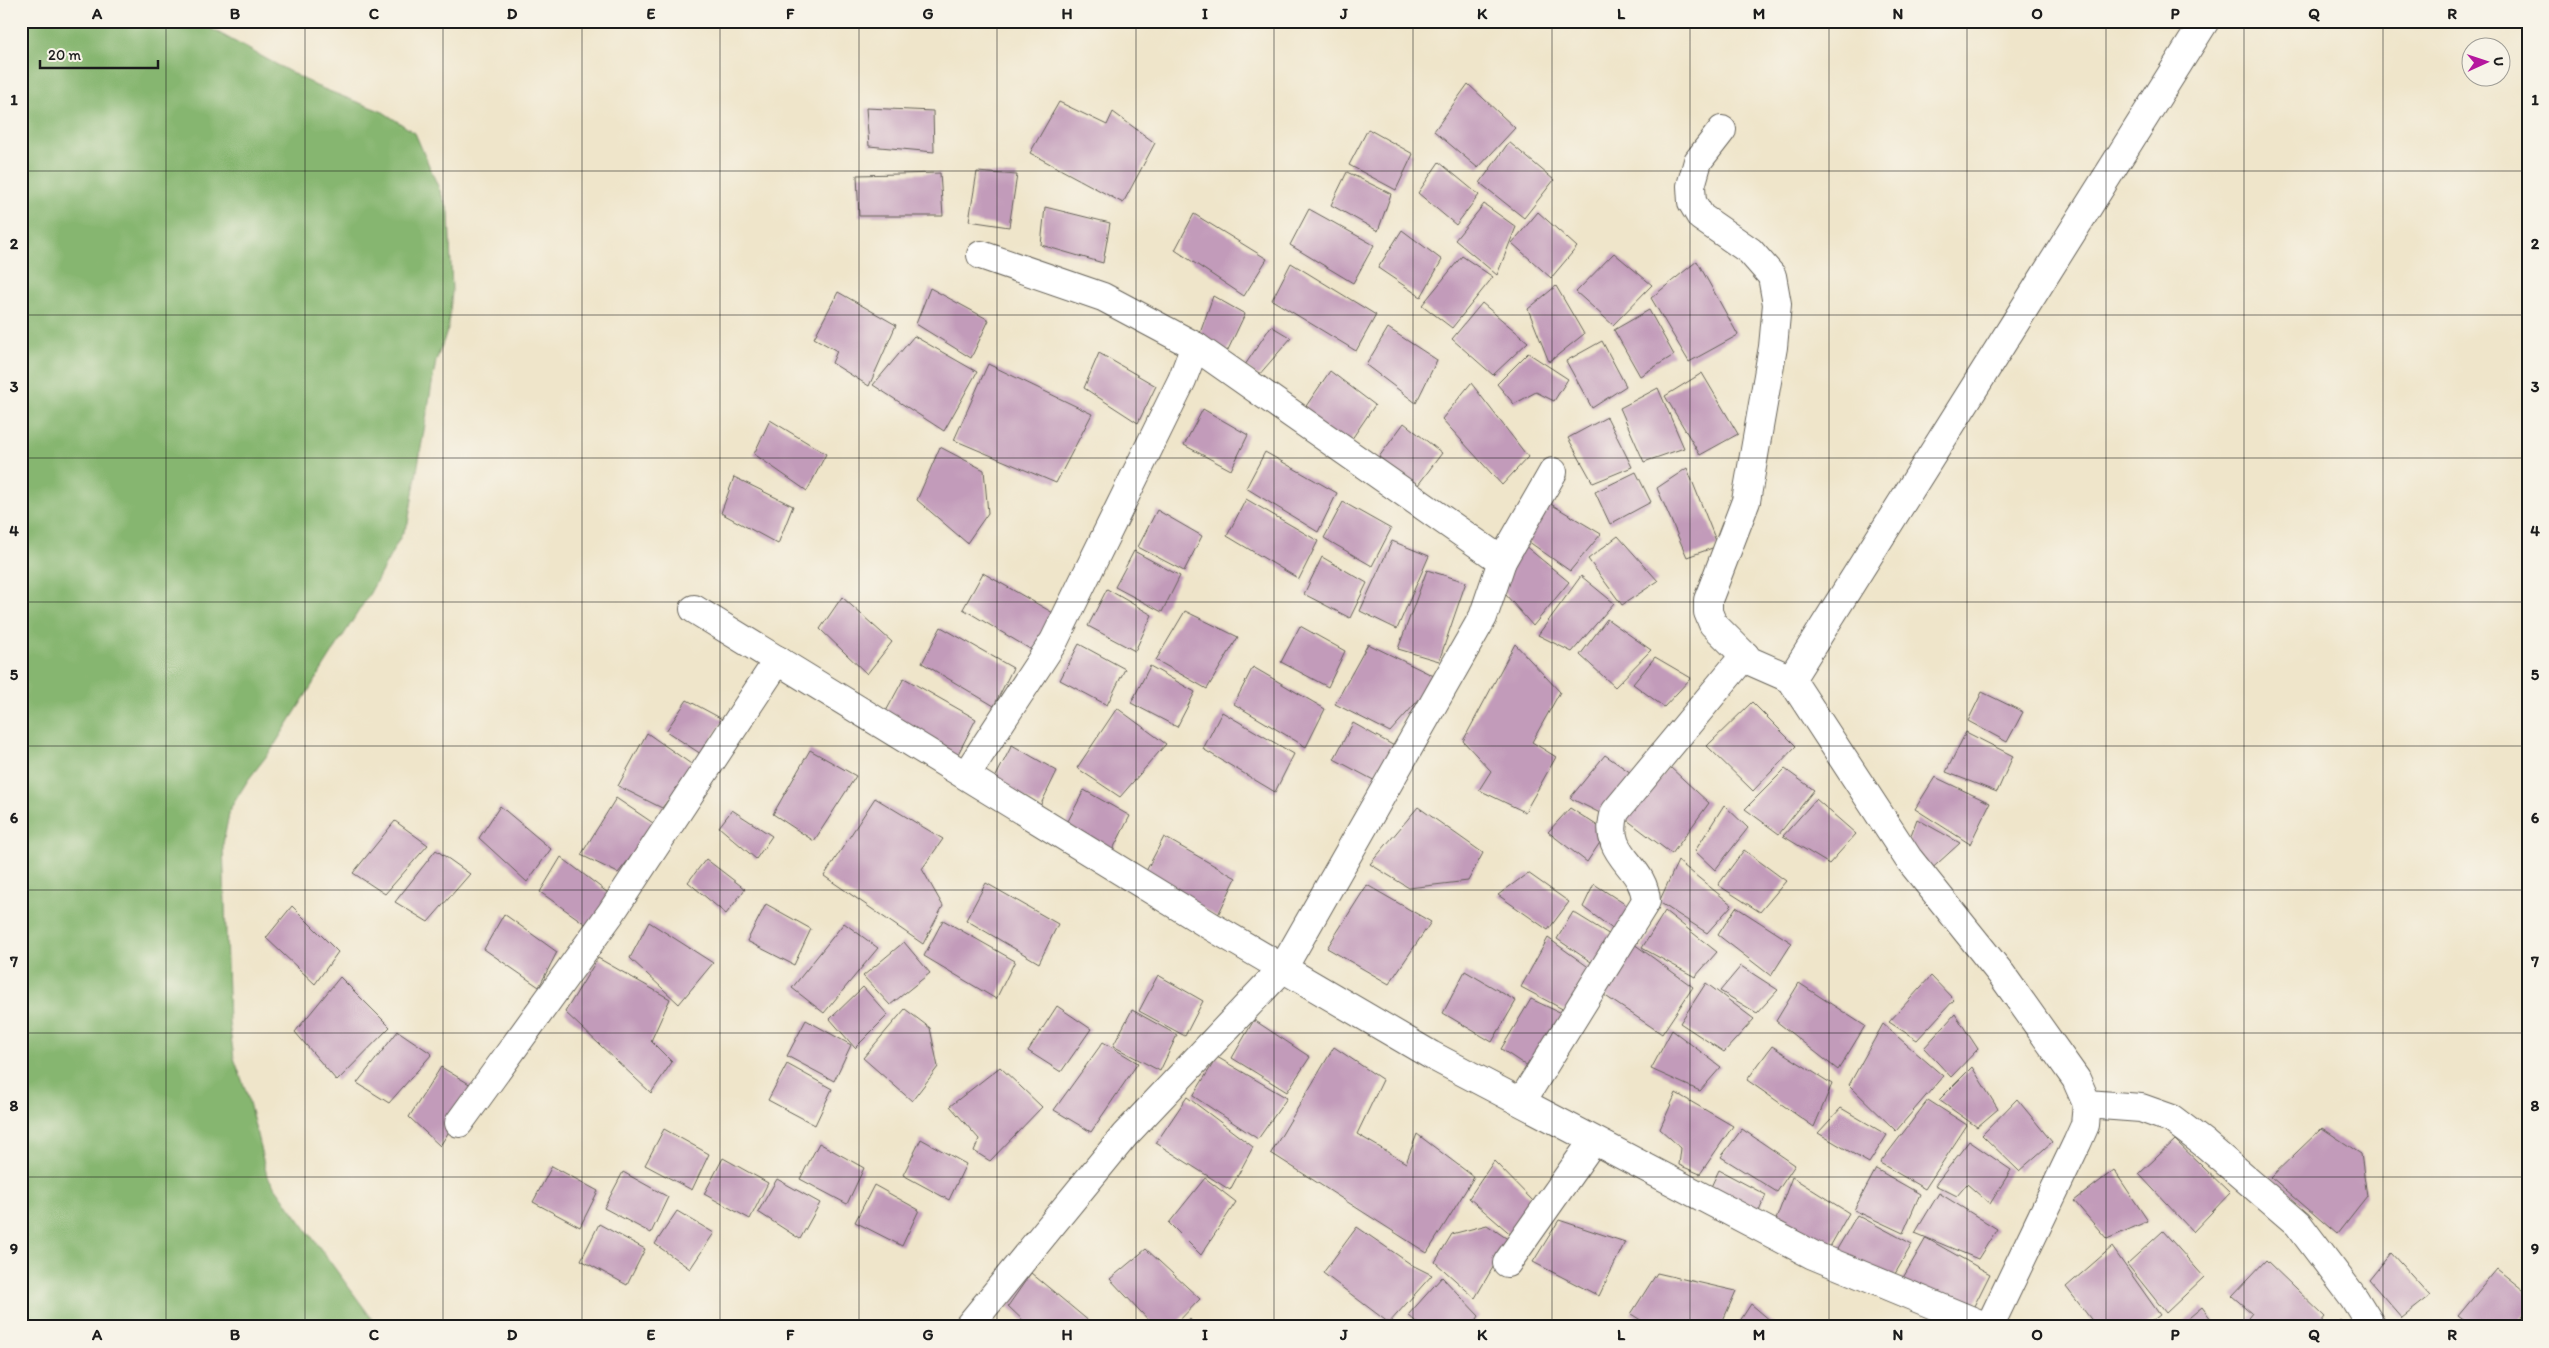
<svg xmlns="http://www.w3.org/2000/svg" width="2549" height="1348" viewBox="0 0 2549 1348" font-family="Itim,sans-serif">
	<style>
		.forest { fill: #86b66f; stroke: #516946 }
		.building { fill: #c29bba }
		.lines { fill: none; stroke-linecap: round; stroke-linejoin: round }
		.street-casing { stroke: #666259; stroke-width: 30 }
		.street { stroke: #fff; stroke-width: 28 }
		.grid { fill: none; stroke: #1c1c1c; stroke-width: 1; stroke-opacity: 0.55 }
		.neatline { fill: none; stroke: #1c1c1c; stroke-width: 2 }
		.grid-label { font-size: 16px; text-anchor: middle; font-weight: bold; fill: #1c1c1c }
	</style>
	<rect width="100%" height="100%" fill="#f7f3e8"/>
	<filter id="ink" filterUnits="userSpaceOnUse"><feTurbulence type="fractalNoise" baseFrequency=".02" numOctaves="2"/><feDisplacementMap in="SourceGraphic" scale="10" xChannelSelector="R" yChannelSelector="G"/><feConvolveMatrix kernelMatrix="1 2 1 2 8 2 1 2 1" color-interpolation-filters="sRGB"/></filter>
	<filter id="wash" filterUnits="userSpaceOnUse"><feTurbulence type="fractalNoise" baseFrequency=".0096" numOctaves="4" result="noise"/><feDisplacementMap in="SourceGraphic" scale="20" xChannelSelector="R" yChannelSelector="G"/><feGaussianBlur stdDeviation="1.12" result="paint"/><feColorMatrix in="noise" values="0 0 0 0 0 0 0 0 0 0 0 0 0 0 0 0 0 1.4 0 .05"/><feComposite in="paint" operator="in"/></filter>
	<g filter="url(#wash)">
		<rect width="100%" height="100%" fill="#efe5ca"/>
		<polygon class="forest" points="21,21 197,21 316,86 383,112 415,133 449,212 452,292 448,329 436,361 408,523 370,593 272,749 248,780 230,809 223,844 229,1023 234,1058 247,1094 267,1176 378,1327 21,1327"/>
		<g id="blocks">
			<g class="building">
				<polygon points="1468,84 1515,128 1478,168 1434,131"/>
				<polygon points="1059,102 1107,125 1113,112 1155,143 1123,203 1030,153"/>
				<polygon points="866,108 933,111 934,152 869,146"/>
				<polygon points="1368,129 1413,154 1396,190 1349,165"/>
				<polygon points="1509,142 1554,180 1524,218 1480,183"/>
				<polygon points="1439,162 1479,195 1456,225 1418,193"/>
				<polygon points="977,172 1017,175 1009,227 969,221"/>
				<polygon points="1347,172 1391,194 1378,231 1331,205"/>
				<polygon points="940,173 943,216 859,216 857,175"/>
				<polygon points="1484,204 1516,227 1497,275 1455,240"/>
				<polygon points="1045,207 1110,223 1103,263 1041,245"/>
				<polygon points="1309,209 1374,245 1353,283 1290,245"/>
				<polygon points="1538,212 1577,247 1551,278 1512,243"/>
				<polygon points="1194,214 1267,259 1244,296 1175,250"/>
				<polygon points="1402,230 1442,260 1421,297 1378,268"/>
				<polygon points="1614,253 1652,285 1613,325 1576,292"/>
				<polygon points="1462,256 1493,277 1452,328 1422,305"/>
				<polygon points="1697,261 1738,335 1689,362 1651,298"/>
				<polygon points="1291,263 1376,315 1356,351 1272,300"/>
				<polygon points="1556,286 1584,334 1549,362 1528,309"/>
				<polygon points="930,288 989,320 971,358 916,324"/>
				<polygon points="838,292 896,325 869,386 832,363 837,351 814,338"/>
				<polygon points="1213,296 1245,314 1226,354 1198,339"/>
				<polygon points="1482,303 1528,342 1493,375 1452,339"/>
				<polygon points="1649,310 1674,355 1640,376 1614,330"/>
				<polygon points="1271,326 1291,338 1258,376 1245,365"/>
				<polygon points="1388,328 1437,360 1416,403 1366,365"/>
				<polygon points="914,336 977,372 944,431 873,385"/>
				<polygon points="1602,341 1626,386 1592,408 1566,361"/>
				<polygon points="1099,353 1156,386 1138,423 1084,388"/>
				<polygon points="1528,353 1568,379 1554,401 1536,392 1514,404 1497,384"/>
				<polygon points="988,364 1092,414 1056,483 954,440"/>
				<polygon points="1330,371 1375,405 1347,446 1302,412"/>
				<polygon points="1702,373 1738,434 1700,455 1665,396"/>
				<polygon points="1471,383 1528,457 1502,485 1442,419"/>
				<polygon points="1658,388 1684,448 1644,462 1620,408"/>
				<polygon points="1203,409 1248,435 1231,470 1184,445"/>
				<polygon points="1607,417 1632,467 1593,483 1568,438"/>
				<polygon points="770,420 826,454 807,491 754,454"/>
				<polygon points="1404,423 1442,453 1412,493 1373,465"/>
				<polygon points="940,447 984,470 988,513 967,543 917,500"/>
				<polygon points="1265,452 1337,493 1318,532 1246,488"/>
				<polygon points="1687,468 1718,546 1687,557 1657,488"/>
				<polygon points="1636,472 1651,502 1610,524 1595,492"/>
				<polygon points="734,477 793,506 778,544 721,513"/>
				<polygon points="1246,499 1318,541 1299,579 1227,536"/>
				<polygon points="1343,502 1391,529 1372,566 1324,538"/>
				<polygon points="1549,503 1601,534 1570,571 1525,539"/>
				<polygon points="1157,510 1202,536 1184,571 1138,547"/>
				<polygon points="1618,536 1658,581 1622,605 1588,559"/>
				<polygon points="1392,541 1429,556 1397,629 1360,611"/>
				<polygon points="1524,545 1569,582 1533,626 1499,587"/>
				<polygon points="1134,551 1180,576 1162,612 1115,587"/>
				<polygon points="1322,557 1367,583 1350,618 1304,594"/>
				<polygon points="1427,570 1466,582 1439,661 1398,649"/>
				<polygon points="983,573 1055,614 1035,652 963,609"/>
				<polygon points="1581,576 1614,603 1572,652 1538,635"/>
				<polygon points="1107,589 1152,615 1135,651 1088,626"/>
				<polygon points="842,597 892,642 867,674 820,629"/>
				<polygon points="1185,611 1238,637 1207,689 1156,660"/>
				<polygon points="1607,619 1651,650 1615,687 1580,655"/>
				<polygon points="1300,626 1345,651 1328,687 1281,662"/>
				<polygon points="941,627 1013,668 994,706 922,663"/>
				<polygon points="1079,644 1125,669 1107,705 1060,680"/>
				<polygon points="1368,644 1438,678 1390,732 1335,704"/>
				<polygon points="1515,644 1560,692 1532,742 1556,757 1525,812 1479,790 1491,771 1463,741"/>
				<polygon points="1655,657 1691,678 1664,707 1633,684"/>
				<polygon points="1150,666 1195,692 1177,727 1131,703"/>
				<polygon points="1253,667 1325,709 1306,747 1234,704"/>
				<polygon points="904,678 976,719 956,758 884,715"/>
				<polygon points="1982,692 2023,712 2007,742 1968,721"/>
				<polygon points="687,700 724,720 701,754 666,731"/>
				<polygon points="1752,702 1796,746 1753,791 1707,746"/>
				<polygon points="1117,708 1166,744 1120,797 1077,768"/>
				<polygon points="1222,712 1294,754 1275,792 1203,749"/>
				<polygon points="1353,723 1398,748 1381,784 1334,759"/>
				<polygon points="1966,732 2013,756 1997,792 1946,772"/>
				<polygon points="647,733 694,766 662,808 618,786"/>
				<polygon points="1012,745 1057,771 1040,806 993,782"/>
				<polygon points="810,750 856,776 814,841 773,814"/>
				<polygon points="1605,755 1634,775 1602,814 1570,798"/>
				<polygon points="1670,767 1709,803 1672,854 1623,817"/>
				<polygon points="1785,769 1814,790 1779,834 1745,809"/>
				<polygon points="1935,777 1990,803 1970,844 1915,809"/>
				<polygon points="1084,790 1130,816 1112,851 1065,827"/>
				<polygon points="616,798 656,825 618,873 581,855"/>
				<polygon points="875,798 943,839 922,869 943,906 923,944 824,876"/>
				<polygon points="1816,799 1856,834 1829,864 1783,836"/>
				<polygon points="1724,805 1748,828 1715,870 1695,851"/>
				<polygon points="500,806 551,849 527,882 479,838"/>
				<polygon points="1418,807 1483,853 1468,881 1409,888 1370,864"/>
				<polygon points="1570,808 1607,832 1587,862 1548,832"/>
				<polygon points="732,810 772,836 756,859 719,827"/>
				<polygon points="1917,819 1960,843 1927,873 1908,843"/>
				<polygon points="395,821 428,845 385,894 353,873"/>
				<polygon points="1164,837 1236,878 1217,917 1145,873"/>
				<polygon points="436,850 470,874 428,922 395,902"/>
				<polygon points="1744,850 1786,881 1760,912 1718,885"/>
				<polygon points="561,857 612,896 594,930 540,892"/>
				<polygon points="706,859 745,889 726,914 688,882"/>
				<polygon points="1678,861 1732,905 1707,933 1659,902"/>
				<polygon points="1528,873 1569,902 1548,930 1498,895"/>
				<polygon points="986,883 1058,924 1039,963 966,920"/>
				<polygon points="1594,884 1634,910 1618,933 1583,907"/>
				<polygon points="1367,885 1431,922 1389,984 1327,948"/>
				<polygon points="766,904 811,929 794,965 747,941"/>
				<polygon points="292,906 338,952 315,984 266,938"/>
				<polygon points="1736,907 1792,943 1771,976 1718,935"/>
				<polygon points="1665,911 1717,952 1695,977 1642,948"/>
				<polygon points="1573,912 1615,938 1597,966 1557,939"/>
				<polygon points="504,914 557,952 539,987 484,949"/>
				<polygon points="943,920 1015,961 996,999 924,956"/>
				<polygon points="649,922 713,963 679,1004 630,958"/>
				<polygon points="844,923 878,948 824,1013 792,988"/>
				<polygon points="1548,938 1594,971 1570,1013 1521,987"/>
				<polygon points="1630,941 1693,987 1662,1034 1601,993"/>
				<polygon points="904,942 930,973 890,1005 863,976"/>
				<polygon points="598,958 670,999 651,1041 672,1062 651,1093 565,1012"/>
				<polygon points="1741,966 1778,990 1757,1013 1720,991"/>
				<polygon points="1465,971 1516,1001 1492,1042 1443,1013"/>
				<polygon points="1158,975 1203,1001 1185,1036 1139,1011"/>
				<polygon points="1931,976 1954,1000 1917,1040 1889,1022"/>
				<polygon points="340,977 390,1027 337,1081 295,1032"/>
				<polygon points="1706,983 1754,1019 1724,1052 1680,1023"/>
				<polygon points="1799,983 1865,1026 1838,1070 1776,1021"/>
				<polygon points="863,987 888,1015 855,1048 830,1019"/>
				<polygon points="1531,999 1567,1016 1534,1071 1501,1049"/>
				<polygon points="1057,1006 1091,1029 1061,1072 1028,1051"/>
				<polygon points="905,1009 930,1028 938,1067 912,1101 863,1058"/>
				<polygon points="1132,1010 1177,1035 1160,1071 1113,1046"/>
				<polygon points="1955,1014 1978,1049 1951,1077 1924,1048"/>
				<polygon points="806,1020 851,1045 834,1081 787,1056"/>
				<polygon points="1254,1020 1310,1057 1287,1092 1232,1058"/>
				<polygon points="1883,1024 1943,1076 1896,1131 1849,1085"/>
				<polygon points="1672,1030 1721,1067 1700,1091 1651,1069"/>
				<polygon points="398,1031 432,1054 389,1103 357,1083"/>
				<polygon points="1103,1042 1138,1063 1091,1132 1054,1110"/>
				<polygon points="1772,1046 1832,1084 1814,1127 1747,1080"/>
				<polygon points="1334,1047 1383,1080 1357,1134 1406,1163 1417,1134 1474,1177 1427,1253 1271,1153"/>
				<polygon points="1217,1057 1287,1098 1258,1139 1193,1096"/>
				<polygon points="787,1064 832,1089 815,1125 768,1100"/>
				<polygon points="441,1067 476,1088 440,1146 409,1117"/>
				<polygon points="1000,1067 1042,1107 990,1161 974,1151 979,1139 950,1106"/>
				<polygon points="1972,1067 1998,1109 1977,1127 1939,1100"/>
				<polygon points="1676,1093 1733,1126 1700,1174 1679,1165 1681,1148 1660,1129"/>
				<polygon points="1187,1097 1253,1147 1230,1190 1156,1143"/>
				<polygon points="2017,1099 2052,1142 2019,1171 1982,1135"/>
				<polygon points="1928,1100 1967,1125 1925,1189 1880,1163"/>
				<polygon points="1841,1108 1887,1135 1869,1163 1818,1133"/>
				<polygon points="2322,1128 2361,1154 2367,1196 2337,1234 2271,1177"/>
				<polygon points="664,1129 709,1154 692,1190 645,1165"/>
				<polygon points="1742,1129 1795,1165 1777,1192 1721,1157"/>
				<polygon points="921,1139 966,1164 949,1200 903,1175"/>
				<polygon points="2175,1140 2230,1193 2193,1232 2139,1174"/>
				<polygon points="1969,1141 2011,1170 1990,1204 1967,1184 1957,1196 1935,1185"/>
				<polygon points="819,1143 864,1168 847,1204 800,1179"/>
				<polygon points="723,1158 768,1183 750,1219 704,1194"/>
				<polygon points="1494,1161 1536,1204 1514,1237 1469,1198"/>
				<polygon points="552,1166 598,1191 580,1227 533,1202"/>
				<polygon points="1876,1169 1920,1194 1903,1233 1854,1210"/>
				<polygon points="1719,1170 1766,1195 1757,1216 1708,1193"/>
				<polygon points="2114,1170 2148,1221 2107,1239 2074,1201"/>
				<polygon points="623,1172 668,1197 651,1233 604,1208"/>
				<polygon points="1792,1177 1849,1213 1827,1252 1774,1225"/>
				<polygon points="1205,1178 1236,1202 1201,1255 1169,1223"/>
				<polygon points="777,1179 820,1203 800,1239 758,1212"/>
				<polygon points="874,1185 919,1210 902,1246 855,1222"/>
				<polygon points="1939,1193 1997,1229 1978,1259 1915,1233"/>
				<polygon points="677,1211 714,1233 690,1269 655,1244"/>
				<polygon points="1857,1215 1912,1244 1891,1281 1833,1256"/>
				<polygon points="1559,1220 1625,1242 1599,1296 1533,1262"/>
				<polygon points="599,1224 645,1249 627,1285 581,1260"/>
				<polygon points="1487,1225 1509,1240 1475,1298 1435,1262 1452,1234"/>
				<polygon points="1357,1227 1412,1265 1432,1275 1389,1323 1323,1273"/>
				<polygon points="2163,1231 2204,1277 2166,1313 2127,1264"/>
				<polygon points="1926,1238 1990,1274 1971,1312 1900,1283"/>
				<polygon points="2112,1247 2160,1315 2144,1327 2097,1327 2066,1287"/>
				<polygon points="1146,1249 1200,1299 1173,1327 1155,1327 1110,1279"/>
				<polygon points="2391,1253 2430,1296 2402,1318 2369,1280"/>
				<polygon points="2266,1260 2325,1317 2317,1327 2250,1327 2245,1322 2252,1313 2232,1296"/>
				<polygon points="2497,1269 2528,1294 2528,1310 2514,1327 2473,1327 2458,1316"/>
				<polygon points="1031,1273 1096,1327 1030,1327 1008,1306"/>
				<polygon points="1657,1273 1736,1291 1720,1327 1652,1327 1631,1314"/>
				<polygon points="1442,1277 1479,1316 1472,1327 1422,1327 1408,1315"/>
				<polygon points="1751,1304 1778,1327 1736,1327"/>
				<polygon points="2202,1307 2217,1327 2178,1327"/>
				<polygon points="1190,1319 1197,1327 1183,1327"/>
				<polygon points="2340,1320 2345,1327 2334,1327"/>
			</g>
		</g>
	</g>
	<g filter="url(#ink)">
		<use href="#blocks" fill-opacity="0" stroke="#666259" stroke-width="1"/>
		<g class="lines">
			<defs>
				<g id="street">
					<polyline points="1722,130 1698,161 1691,186 1692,202 1701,217 1750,251 1772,276 1777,304 1773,347 1746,501 1708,600 1708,612 1713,624 1750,661 1791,679 1908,858 2002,975 2076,1079 2087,1104 2085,1125 2077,1143 1989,1327"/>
					<polyline points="1502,561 1553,472"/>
					<polyline points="694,609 1209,925 1431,1055 1813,1255 1987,1327"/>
					<polyline points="1791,679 2205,21"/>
					<polyline points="966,775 1054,641 1182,380 1195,346 1103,297 981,255"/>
					<path d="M1522,1101L1646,901C1644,863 1601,857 1615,812L1745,655"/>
					<polyline points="2087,1104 2141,1108 2172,1119 2205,1144 2298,1224 2354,1298 2372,1327"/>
					<polyline points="459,1123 611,913 778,660"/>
					<polyline points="1507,1263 1593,1141"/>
					<polyline points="968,1327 1125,1135 1283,968 1483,617 1502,561 1195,346"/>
				</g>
			</defs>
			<use href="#street" class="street-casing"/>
			<use href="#street" class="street"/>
		</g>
	</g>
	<path class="grid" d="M166,21V1327M305,21V1327M443,21V1327M582,21V1327M720,21V1327M859,21V1327M997,21V1327M1136,21V1327M1274,21V1327M1413,21V1327M1552,21V1327M1690,21V1327M1829,21V1327M1967,21V1327M2106,21V1327M2244,21V1327M2383,21V1327M21,171H2528M21,315H2528M21,458H2528M21,602H2528M21,746H2528M21,890H2528M21,1033H2528M21,1177H2528"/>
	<rect width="2549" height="1348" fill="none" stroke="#f7f3e8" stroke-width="55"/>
	<g transform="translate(2486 62) rotate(87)"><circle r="24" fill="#f7f3e8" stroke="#9f9d96"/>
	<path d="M0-4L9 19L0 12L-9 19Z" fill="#b5179e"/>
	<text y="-8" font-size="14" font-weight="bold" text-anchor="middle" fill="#1c1c1c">U</text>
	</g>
	<path d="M40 60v8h118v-8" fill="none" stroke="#1c1c1c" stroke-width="2.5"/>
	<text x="48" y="60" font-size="15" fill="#1c1c1c" stroke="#f7f3e8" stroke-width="4" paint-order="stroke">20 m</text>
	<rect x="28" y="28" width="2494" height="1292" class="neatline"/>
	<g class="grid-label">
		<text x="97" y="19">A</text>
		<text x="235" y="19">B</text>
		<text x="374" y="19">C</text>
		<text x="512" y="19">D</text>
		<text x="651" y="19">E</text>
		<text x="790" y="19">F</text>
		<text x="928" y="19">G</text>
		<text x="1067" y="19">H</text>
		<text x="1205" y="19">I</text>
		<text x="1344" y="19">J</text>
		<text x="1482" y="19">K</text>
		<text x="1621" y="19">L</text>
		<text x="1759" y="19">M</text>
		<text x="1898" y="19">N</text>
		<text x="2037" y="19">O</text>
		<text x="2175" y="19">P</text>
		<text x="2314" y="19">Q</text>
		<text x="2452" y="19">R</text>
		<text x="14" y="105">1</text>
		<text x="2535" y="105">1</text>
		<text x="14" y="249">2</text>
		<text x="2535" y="249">2</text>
		<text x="14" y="392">3</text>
		<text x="2535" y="392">3</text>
		<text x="14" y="536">4</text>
		<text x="2535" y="536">4</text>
		<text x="14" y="680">5</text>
		<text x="2535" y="680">5</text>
		<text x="14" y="823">6</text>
		<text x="2535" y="823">6</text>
		<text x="14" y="967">7</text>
		<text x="2535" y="967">7</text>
		<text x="14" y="1111">8</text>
		<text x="2535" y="1111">8</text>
		<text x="14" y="1254">9</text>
		<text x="2535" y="1254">9</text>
		<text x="97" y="1340">A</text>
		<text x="235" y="1340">B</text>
		<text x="374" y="1340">C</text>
		<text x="512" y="1340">D</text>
		<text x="651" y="1340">E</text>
		<text x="790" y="1340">F</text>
		<text x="928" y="1340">G</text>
		<text x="1067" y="1340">H</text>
		<text x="1205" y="1340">I</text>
		<text x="1344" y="1340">J</text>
		<text x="1482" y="1340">K</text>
		<text x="1621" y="1340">L</text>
		<text x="1759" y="1340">M</text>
		<text x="1898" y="1340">N</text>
		<text x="2037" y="1340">O</text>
		<text x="2175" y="1340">P</text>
		<text x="2314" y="1340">Q</text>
		<text x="2452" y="1340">R</text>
	</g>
</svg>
